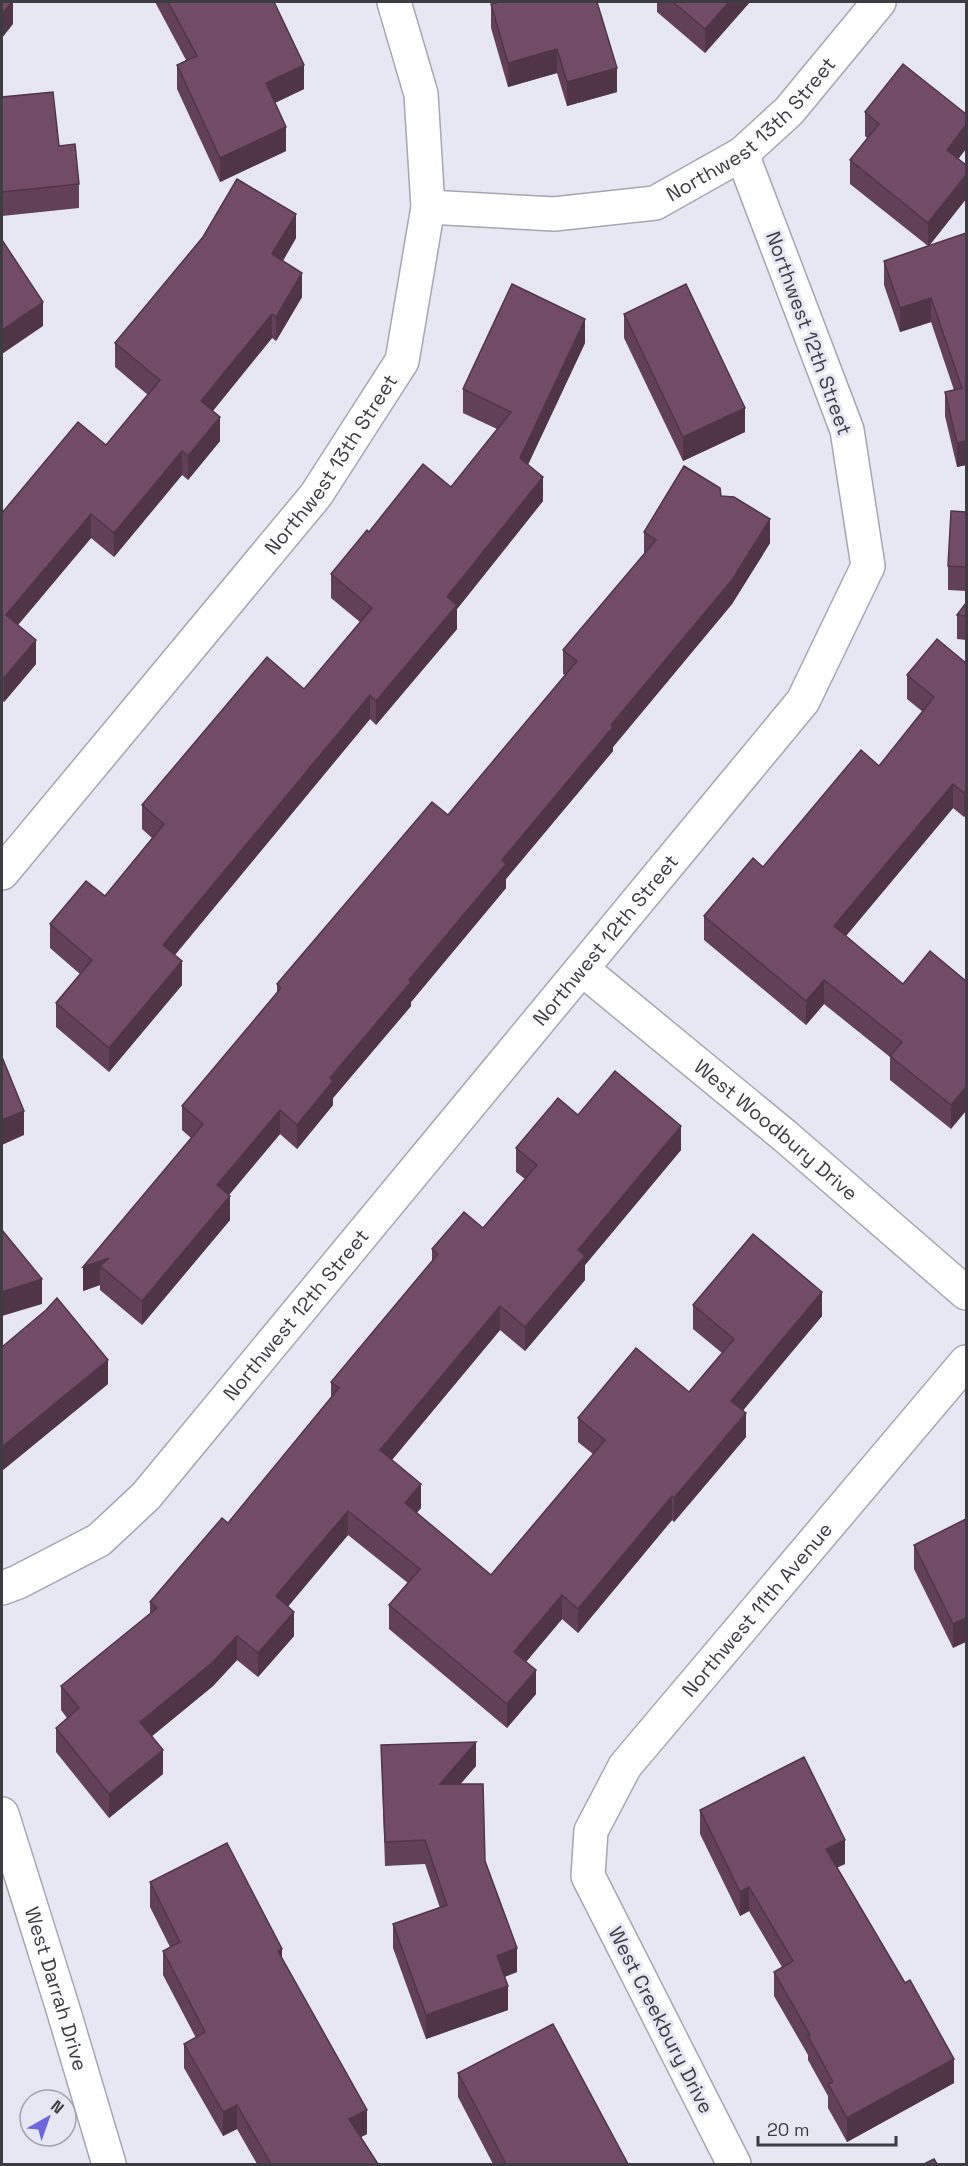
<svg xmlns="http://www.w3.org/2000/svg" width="968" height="2166" viewBox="0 0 968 2166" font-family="'Space Grotesk',sans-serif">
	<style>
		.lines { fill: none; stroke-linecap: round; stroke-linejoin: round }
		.minor-casing { stroke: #a5a6b1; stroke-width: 36 }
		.minor { stroke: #fff; stroke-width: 33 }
		.wall { fill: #624158 }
		.shaded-wall { fill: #503547 }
		.building { fill: #724c66; stroke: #503547; stroke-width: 1.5 }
		.labels { text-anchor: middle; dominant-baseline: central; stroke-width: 6; stroke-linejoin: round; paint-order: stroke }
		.street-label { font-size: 20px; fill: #3c3c41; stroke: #e7e7f3 }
	</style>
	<rect width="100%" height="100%" fill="#e7e7f3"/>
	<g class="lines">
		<defs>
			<g id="minor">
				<path id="s1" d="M428,207L554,214L655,203L742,154L789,111L879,2"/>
				<path id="s2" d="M2,873L316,495L402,361L428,207L421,94L394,2"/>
				<path id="s3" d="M582,969L785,1136L966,1293"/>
				<path id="s4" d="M2,1588L18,1582L99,1540L146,1496L803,701L868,566L847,430L742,154"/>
				<path id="s5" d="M2,1814L63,2009L109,2164"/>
				<path id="s6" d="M734,2164L588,1876L591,1831L625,1766L966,1362"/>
			</g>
		</defs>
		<use href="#minor" class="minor-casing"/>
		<use href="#minor" class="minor"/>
	</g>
	<g class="wall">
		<polygon points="155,2 275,2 275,5 304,89 275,103 286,151 220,182 177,89 177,65 186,60"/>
		<polygon points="492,2 597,2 617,92 567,106 557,73 508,87 491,28 491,4 493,3"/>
		<polygon points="657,2 750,2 705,53 657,12"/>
		<polygon points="2,97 59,146 79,184 79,208 2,216"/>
		<polygon points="865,112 959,159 966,165 966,199 929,246 966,233 966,465 957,467 945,416 945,392 954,390 931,322 900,332 884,285 884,261 928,246 850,184 850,160 867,138 865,136"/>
		<polygon points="296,238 283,261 302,297 276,341 272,338 213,411 220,441 188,480 182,475 114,557 91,538 18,625 36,664 4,702 2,700 2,513 106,445 148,395 115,367 115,343"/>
		<polygon points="624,314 745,432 683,461 624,338"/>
		<polygon points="585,343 528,464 543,501 457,609 457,629 376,725 370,719 175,955 182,985 109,1072 56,1027 56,1003 80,974 50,948 50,924 105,896 152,838 142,829 142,805 304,689 360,622 331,598 331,574 369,532 451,487 497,429 463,413 463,389"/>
		<polygon points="721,496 770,543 732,604 613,747 613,751 506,879 506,888 411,1002 411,1006 333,1098 333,1105 297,1149 280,1134 229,1195 230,1220 142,1325 100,1290 100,1285 83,1291 191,1138 182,1130 182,1106 277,994 277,984 448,815 565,675 563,674 563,650 644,554 644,532"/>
		<polygon points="966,512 966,591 948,590 948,566"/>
		<polygon points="966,603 966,640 957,639 957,615"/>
		<polygon points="966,663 966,814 964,817 953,808 846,936 903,984 966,981 951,1129 890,1080 890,1057 824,1004 806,1025 704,940 704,916 763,867 879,766 923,712 907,699 907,675"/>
		<polygon points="578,1115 681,1150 585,1265 585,1280 525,1351 500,1330 392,1460 421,1508 416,1513 491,1575 593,1454 578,1442 578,1418 689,1392 722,1353 693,1329 693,1305 822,1316 742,1410 746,1437 674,1522 672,1520 578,1633 562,1619 526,1662 536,1694 507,1728 389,1629 389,1605 408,1583 348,1535 288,1606 294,1636 258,1677 237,1660 213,1686 152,1736 163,1774 109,1818 56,1752 56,1728 67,1718 61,1710 61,1686 150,1614 150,1602 228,1523 331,1397 331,1382 432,1261 432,1249 483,1228 525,1179 516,1172 516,1148"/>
		<polygon points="2,1347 108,1384 3,1470 2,1469"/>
		<polygon points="966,1519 953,1648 914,1569 914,1545"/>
		<polygon points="381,1745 476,1766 460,1784 485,1861 517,1972 504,1977 508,2010 426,2039 393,1948 393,1924 440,1908 425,1864 385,1866"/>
		<polygon points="700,1810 845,1864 837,1867 954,2083 847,2142 828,2108 828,2096 808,2060 808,2055 774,1996 774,1972 782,1967 749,1911 740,1916 700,1834"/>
		<polygon points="150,1882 282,1959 367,2134 361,2137 378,2164 257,2164 237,2129 223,2136 184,2068 184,2044 196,2038 163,1975 163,1951 170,1947 150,1907"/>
		<polygon points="458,2073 628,2164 493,2164 458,2097"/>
	</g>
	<g class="shaded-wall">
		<polygon points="12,2 13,2 13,24 2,38 2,14"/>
		<polygon points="729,2 750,2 705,53 705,29"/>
		<polygon points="557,49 557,73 508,87 508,63"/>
		<polygon points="304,65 304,89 266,107 266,83"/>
		<polygon points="617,68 617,92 567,106 567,82"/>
		<polygon points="966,125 966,149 947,174 947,150"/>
		<polygon points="286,127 286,151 220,182 220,158"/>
		<polygon points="966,175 966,199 928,247 928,223"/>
		<polygon points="296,214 296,238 272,278 272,254"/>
		<polygon points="302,273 302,297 276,341 276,317"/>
		<polygon points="931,298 931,322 900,332 900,308"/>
		<polygon points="43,302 43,326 2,354 2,330"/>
		<polygon points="272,314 272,338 201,425 201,401"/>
		<polygon points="585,319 585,343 520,482 520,458"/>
		<polygon points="745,408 745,432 683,461 683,437"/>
		<polygon points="220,417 220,441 188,480 188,456"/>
		<polygon points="966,441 966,465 957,467 957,443"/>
		<polygon points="182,451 182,475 114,557 114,533"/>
		<polygon points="543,477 543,501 457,609 457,629 376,725 376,701 447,597"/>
		<polygon points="91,514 91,538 6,639 6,615"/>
		<polygon points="770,519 770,543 732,604 613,747 613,751 506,879 506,888 411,1002 411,1006 333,1098 333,1105 297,1149 297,1125 330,1078 409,980 502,860 611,725"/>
		<polygon points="36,640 36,664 4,702 4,678"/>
		<polygon points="370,695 370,719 163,969 163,945"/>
		<polygon points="953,784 953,808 834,950 834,926"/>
		<polygon points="966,790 966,814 964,817 964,793"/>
		<polygon points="182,961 182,985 109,1072 109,1048"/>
		<polygon points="824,980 824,1004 806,1025 806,1001"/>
		<polygon points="966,1087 966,1111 951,1129 951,1105"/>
		<polygon points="280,1110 280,1134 217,1209 217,1185"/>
		<polygon points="24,1111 24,1135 2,1145 2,1120"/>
		<polygon points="681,1126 681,1150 585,1265 585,1280 525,1351 525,1327 578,1250"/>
		<polygon points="230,1196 230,1220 142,1325 142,1301"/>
		<polygon points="109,1258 100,1266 100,1285 83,1291 83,1267"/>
		<polygon points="42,1279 42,1304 2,1316 2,1292"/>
		<polygon points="822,1292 822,1316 731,1425 731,1401"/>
		<polygon points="500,1306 500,1330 380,1474 380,1450"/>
		<polygon points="108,1360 108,1384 3,1470 3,1446"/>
		<polygon points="746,1413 746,1437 674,1522 674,1498"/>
		<polygon points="421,1484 421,1508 405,1527 405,1503"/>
		<polygon points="672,1496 672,1520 578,1633 578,1609"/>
		<polygon points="348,1511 348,1535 276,1621 276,1596"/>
		<polygon points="562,1595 562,1619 514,1676 514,1652"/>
		<polygon points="294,1612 294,1636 258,1677 258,1653"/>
		<polygon points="966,1618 966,1642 953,1648 953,1624"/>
		<polygon points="237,1636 237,1660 213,1686 140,1746 140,1722"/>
		<polygon points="536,1670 536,1694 507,1728 507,1704"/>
		<polygon points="476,1742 476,1766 440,1808 440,1784"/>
		<polygon points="163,1750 163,1774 109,1818 109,1794"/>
		<polygon points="845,1840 845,1864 826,1873 826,1849"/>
		<polygon points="749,1887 749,1911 740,1916 740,1892"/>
		<polygon points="517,1948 517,1972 497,1980 497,1956"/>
		<polygon points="282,1949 282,1973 278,1951"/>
		<polygon points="508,1986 508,2010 426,2039 426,2015"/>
		<polygon points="954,2059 954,2083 847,2142 847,2118"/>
		<polygon points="237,2105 237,2129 223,2136 223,2112"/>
		<polygon points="367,2110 367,2134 349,2143 349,2119"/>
	</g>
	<g class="building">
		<polygon points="2,2 12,2 2,14"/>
		<polygon points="168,2 274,2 304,65 266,83 286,127 220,158 177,65 197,56"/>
		<polygon points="499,2 597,2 617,68 567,82 557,49 508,63 491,4"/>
		<polygon points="673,2 729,2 705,29"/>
		<polygon points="903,64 966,114 966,125 947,150 966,165 966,175 928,223 850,160 879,124 865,112"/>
		<polygon points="53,92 59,146 75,144 79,184 2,192 2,97"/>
		<polygon points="237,179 296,214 272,254 302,273 276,317 272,314 201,401 220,417 188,456 182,451 114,533 91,514 6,615 36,640 4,678 2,676 2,513 78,422 106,445 160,380 115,343 203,237"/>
		<polygon points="966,233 966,441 957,443 945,392 962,388 931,298 900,308 884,261"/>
		<polygon points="2,240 43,302 2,330"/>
		<polygon points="512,284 585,319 520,458 543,477 447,597 457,605 376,701 370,695 163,945 182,961 109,1048 56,1003 92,960 50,924 86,881 105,896 164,824 142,805 267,657 304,689 372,608 331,574 367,530 369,532 423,464 451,487 511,412 463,389"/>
		<polygon points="686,284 745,408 683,437 624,314"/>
		<polygon points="684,466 720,488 721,496 734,497 770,519 732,580 611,725 613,727 502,860 506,864 409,980 411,982 330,1078 333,1081 297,1125 280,1110 217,1185 230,1196 142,1301 100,1266 109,1258 83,1267 203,1124 182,1106 281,988 277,984 432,802 448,815 577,661 563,650 656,540 644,532"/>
		<polygon points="951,511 966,512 966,567 948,566"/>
		<polygon points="966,603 966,616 957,615"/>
		<polygon points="937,639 966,663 966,790 964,793 953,784 834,926 903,984 930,951 966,981 966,1087 951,1105 890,1056 902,1042 824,980 806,1001 704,916 753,858 763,867 861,750 879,766 934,697 907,675"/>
		<polygon points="2,1057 24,1111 2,1120"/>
		<polygon points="615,1071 681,1126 578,1250 585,1256 525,1327 500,1306 380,1450 421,1484 405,1503 491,1575 605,1440 578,1418 636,1348 689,1392 734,1339 693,1305 753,1234 822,1292 731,1401 746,1413 674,1498 672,1496 578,1609 562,1595 514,1652 536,1670 507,1704 389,1605 420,1569 348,1511 276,1596 294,1612 258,1653 237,1636 213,1662 140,1722 163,1750 109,1794 56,1728 79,1708 61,1686 157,1608 150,1602 222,1518 228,1523 339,1388 331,1382 438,1254 432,1249 464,1212 483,1228 537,1165 516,1148 558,1098 578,1115"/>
		<polygon points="2,1230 42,1279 2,1292"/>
		<polygon points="57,1298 108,1360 3,1446 2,1445 2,1347 46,1310"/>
		<polygon points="966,1519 966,1618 953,1624 914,1545"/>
		<polygon points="476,1742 440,1784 483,1784 485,1861 517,1948 497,1956 508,1986 426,2015 393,1924 447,1905 425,1840 385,1842 381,1745"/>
		<polygon points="804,1757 845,1840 826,1849 905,1983 910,1980 954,2059 847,2118 828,2084 833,2082 808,2036 810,2035 774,1972 793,1961 749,1887 740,1892 700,1810"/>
		<polygon points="227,1843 282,1949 278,1951 367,2110 349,2119 378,2164 271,2164 237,2105 223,2112 184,2044 205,2032 163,1951 180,1942 150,1882"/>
		<polygon points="553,2024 628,2164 506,2164 458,2073"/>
		<polygon points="934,2159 937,2164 924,2164"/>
	</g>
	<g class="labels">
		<g class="street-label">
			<text stroke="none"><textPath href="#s1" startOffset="350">Northwest 13th Street</textPath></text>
			<text transform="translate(809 333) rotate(70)">Northwest 12th Street</text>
			<text stroke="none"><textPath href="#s2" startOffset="525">Northwest 13th Street</textPath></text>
			<text stroke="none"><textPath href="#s4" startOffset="894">Northwest 12th Street</textPath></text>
			<text stroke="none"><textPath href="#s3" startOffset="252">West Woodbury Drive</textPath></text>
			<text stroke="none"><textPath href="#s4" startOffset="408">Northwest 12th Street</textPath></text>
			<text stroke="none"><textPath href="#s6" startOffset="646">Northwest 11th Avenue</textPath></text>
			<text stroke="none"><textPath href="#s5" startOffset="183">West Darrah Drive</textPath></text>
			<text transform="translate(661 2020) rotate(63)">West Creekbury Drive</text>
		</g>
	</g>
	<rect width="968" height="2166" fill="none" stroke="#3c3c41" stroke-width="6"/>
	<g transform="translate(48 2118) rotate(40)"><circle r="28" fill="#e7e7f3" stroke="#a3a3ac" stroke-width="1.5"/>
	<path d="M0-4.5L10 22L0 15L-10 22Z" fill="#6d66e0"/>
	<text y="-9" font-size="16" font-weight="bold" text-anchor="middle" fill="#3c3c41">N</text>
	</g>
	<path d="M758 2136v9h138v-9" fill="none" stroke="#3c3c41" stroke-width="3"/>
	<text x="767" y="2136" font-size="18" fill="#3c3c41" stroke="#e7e7f3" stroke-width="4.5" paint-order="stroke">20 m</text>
</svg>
